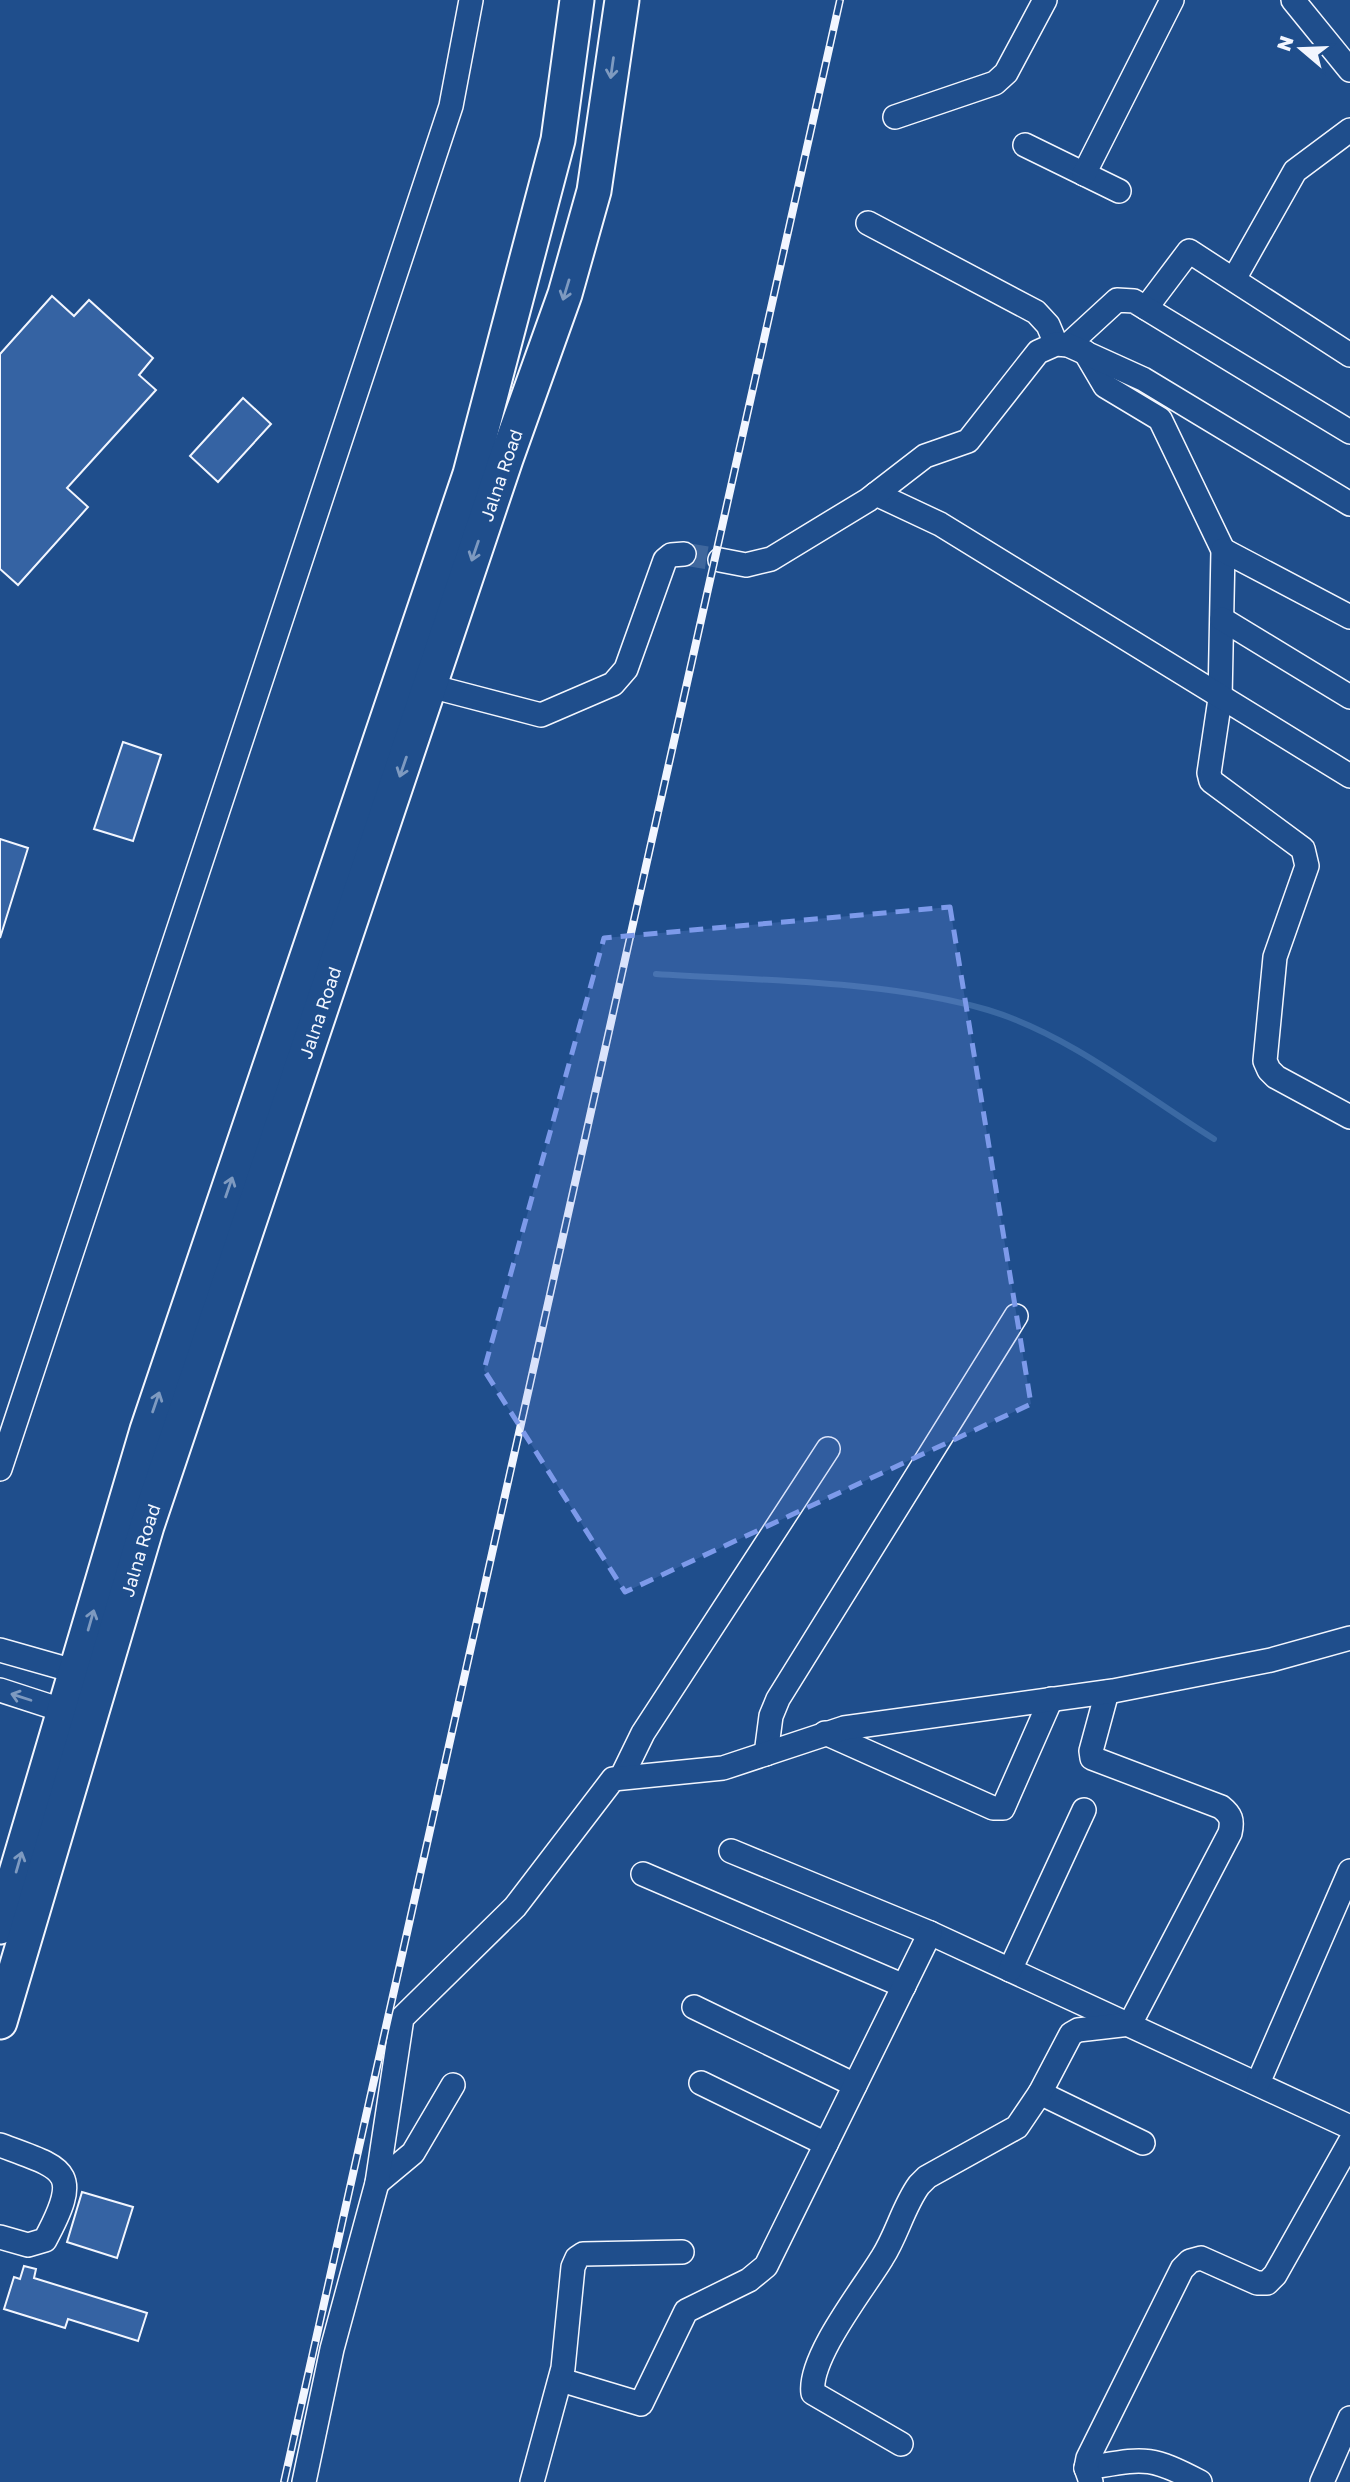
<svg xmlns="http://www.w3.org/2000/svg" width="1350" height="2482" viewBox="0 0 1350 2482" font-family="'Golos Text',sans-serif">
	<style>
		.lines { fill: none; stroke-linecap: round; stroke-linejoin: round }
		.stream { stroke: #3b69a3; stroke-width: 6 }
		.building { fill: #3563a3; stroke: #f2f6ff; stroke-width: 2 }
		.minor-tunnel { stroke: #3f679d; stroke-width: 23; stroke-dasharray: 23 11; stroke-linecap: butt }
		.minor-casing { stroke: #f2f6ff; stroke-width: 26 }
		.highway-casing { stroke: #f2f6ff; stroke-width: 37 }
		.minor { stroke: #1f4e8c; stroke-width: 23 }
		.highway { stroke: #1f4e8c; stroke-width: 33 }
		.rail-casing { stroke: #f2f6ff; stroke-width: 8 }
		.rail { stroke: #1f4e8c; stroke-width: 5; stroke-dasharray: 16; stroke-linecap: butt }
		.oneway { stroke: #7e9ac0 }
		.marked { fill: #7d9aea; fill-opacity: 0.2; stroke: #7d9aea; stroke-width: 5; stroke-dasharray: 14 9; stroke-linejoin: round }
		.labels { text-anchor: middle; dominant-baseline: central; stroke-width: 5; stroke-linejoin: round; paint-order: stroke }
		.street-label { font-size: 18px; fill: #f2f6ff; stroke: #1f4e8c }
	</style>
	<rect width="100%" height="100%" fill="#1f4e8c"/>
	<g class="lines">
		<path class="stream" d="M656,974C761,981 887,980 988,1010C1070,1035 1142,1094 1214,1139"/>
	</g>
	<g class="building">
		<polygon points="52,296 74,316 89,300 153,358 139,375 156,390 67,488 88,507 18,585 0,569 0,354"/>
		<polygon points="243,398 271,424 218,482 190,456"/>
		<polygon points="123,742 161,755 133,841 94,829"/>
		<polygon points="0,839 28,848 0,938"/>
		<polygon points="82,2192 133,2207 117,2258 67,2242"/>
		<polygon points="24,2266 36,2269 34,2278 147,2313 138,2341 68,2319 65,2328 4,2309 14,2277 20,2279"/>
	</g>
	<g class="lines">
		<polyline class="minor-tunnel" points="684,554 720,560"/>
		<defs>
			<g id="minor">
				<polyline points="1293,0 1350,70"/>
				<polyline points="895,117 995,83 1006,73 1045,0"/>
				<polyline points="1025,145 1119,191"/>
				<polyline points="1084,174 1172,0"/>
				<polyline points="868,223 1036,312 1048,325 1056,344"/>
				<polyline points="1234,279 1295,171 1350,130"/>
				<polyline points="1146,308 1189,251 1350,355"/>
				<polyline points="1068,345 1117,300 1134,301 1350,432"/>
				<polyline points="1085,352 1105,386 1160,419 1223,550 1220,699 1209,773 1211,781 1303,849 1307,866 1275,957 1265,1061 1269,1070 1276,1077 1350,1117"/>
				<polyline points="876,494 940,524 1350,776"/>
				<polyline points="1223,550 1350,617"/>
				<polyline points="720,560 746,565 771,559 868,500 925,456 968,441 1038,352 1056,344 1068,345 1143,379 1350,504"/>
				<polyline points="1222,619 1350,697"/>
				<polyline points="430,686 541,715 613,684 626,669 665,560 671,555 684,554"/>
				<polyline points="0,1469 451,106 471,0"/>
				<polyline points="0,1650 88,1675"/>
				<polyline points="0,1690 77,1715"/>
				<polyline points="825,1733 993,1808 1003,1808 1051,1699"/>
				<polyline points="766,1754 771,1716 778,1699 1016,1316"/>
				<polyline points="622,1776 643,1733 828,1449"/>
				<polyline points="731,1851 930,1933 1350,2127"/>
				<polyline points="643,1874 904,1986"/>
				<polyline points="1010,1970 1084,1810"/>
				<polyline points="694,2007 855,2085"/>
				<polyline points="701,2083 826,2144"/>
				<polyline points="1258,2083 1350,1871"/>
				<polyline points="1040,2093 1143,2143"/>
				<path d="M0,2145C65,2169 83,2170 45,2240L28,2245L0,2237"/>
				<polyline points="377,2183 413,2153 453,2085"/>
				<polyline points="561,2380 641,2404 686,2311 749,2280 766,2266 930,1933"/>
				<path d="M901,2444L813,2393C808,2358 864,2288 882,2258C897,2235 903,2207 919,2185L927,2177L1017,2127L1040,2093L1071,2034L1078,2030L1130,2024L1230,1833C1233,1820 1231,1815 1221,1807L1092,1758L1091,1751L1107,1692"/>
				<path d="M1086,2468C1143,2459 1147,2454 1200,2482"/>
				<polyline points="304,2482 332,2349 377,2183 402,2018 515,1907 613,1779 723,1768 844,1728 1113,1691 1271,1660 1350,1638"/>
				<polyline points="532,2482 563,2368 573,2267 577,2258 583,2254 682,2252"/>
				<polyline points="1091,2482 1086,2468 1088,2458 1182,2269 1190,2261 1201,2258 1257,2283 1267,2283 1275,2275 1350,2142"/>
				<polyline points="1322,2482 1350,2418"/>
			</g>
			<g id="highway">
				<polyline points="0,1927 147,1430 470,474 558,140 577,0"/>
				<path id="s1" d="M0,2022L147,1526L506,459L565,294L594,191L622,0"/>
			</g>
		</defs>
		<use href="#minor" class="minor-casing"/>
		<use href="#highway" class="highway-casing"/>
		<use href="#minor" class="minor"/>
		<use href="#highway" class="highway"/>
		<defs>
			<polyline id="rail" points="284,2482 840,0"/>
		</defs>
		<use href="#rail" class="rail-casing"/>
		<use href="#rail" class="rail"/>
	</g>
	<defs><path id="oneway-shaft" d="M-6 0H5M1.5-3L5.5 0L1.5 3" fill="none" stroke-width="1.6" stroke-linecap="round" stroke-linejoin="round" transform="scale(1.75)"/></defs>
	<g class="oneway">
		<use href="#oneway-shaft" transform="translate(612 68) rotate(98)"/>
		<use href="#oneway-shaft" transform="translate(566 290) rotate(107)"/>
		<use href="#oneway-shaft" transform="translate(475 551) rotate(109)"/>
		<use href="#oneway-shaft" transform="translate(403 767) rotate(109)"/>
		<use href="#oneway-shaft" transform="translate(229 1187) rotate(-71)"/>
		<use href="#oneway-shaft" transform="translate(156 1402) rotate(-71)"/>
		<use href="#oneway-shaft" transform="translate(91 1620) rotate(-74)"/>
		<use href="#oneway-shaft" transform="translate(21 1697) rotate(-162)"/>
		<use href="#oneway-shaft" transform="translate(19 1862) rotate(-74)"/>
	</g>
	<path class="marked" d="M950,907L1031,1404L625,1592L484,1370L604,938Z"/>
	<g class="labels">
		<g class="street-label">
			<text stroke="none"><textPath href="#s1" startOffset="1626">Jalna Road</textPath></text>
			<text stroke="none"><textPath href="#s1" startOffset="1059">Jalna Road</textPath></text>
			<text stroke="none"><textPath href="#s1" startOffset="492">Jalna Road</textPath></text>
		</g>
	</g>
	<g transform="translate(1301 49) rotate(289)" stroke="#1f4e8c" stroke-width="5" paint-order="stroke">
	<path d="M0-5L12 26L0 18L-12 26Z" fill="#f2f6ff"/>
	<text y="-10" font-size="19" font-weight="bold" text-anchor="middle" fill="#f2f6ff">N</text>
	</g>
</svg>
